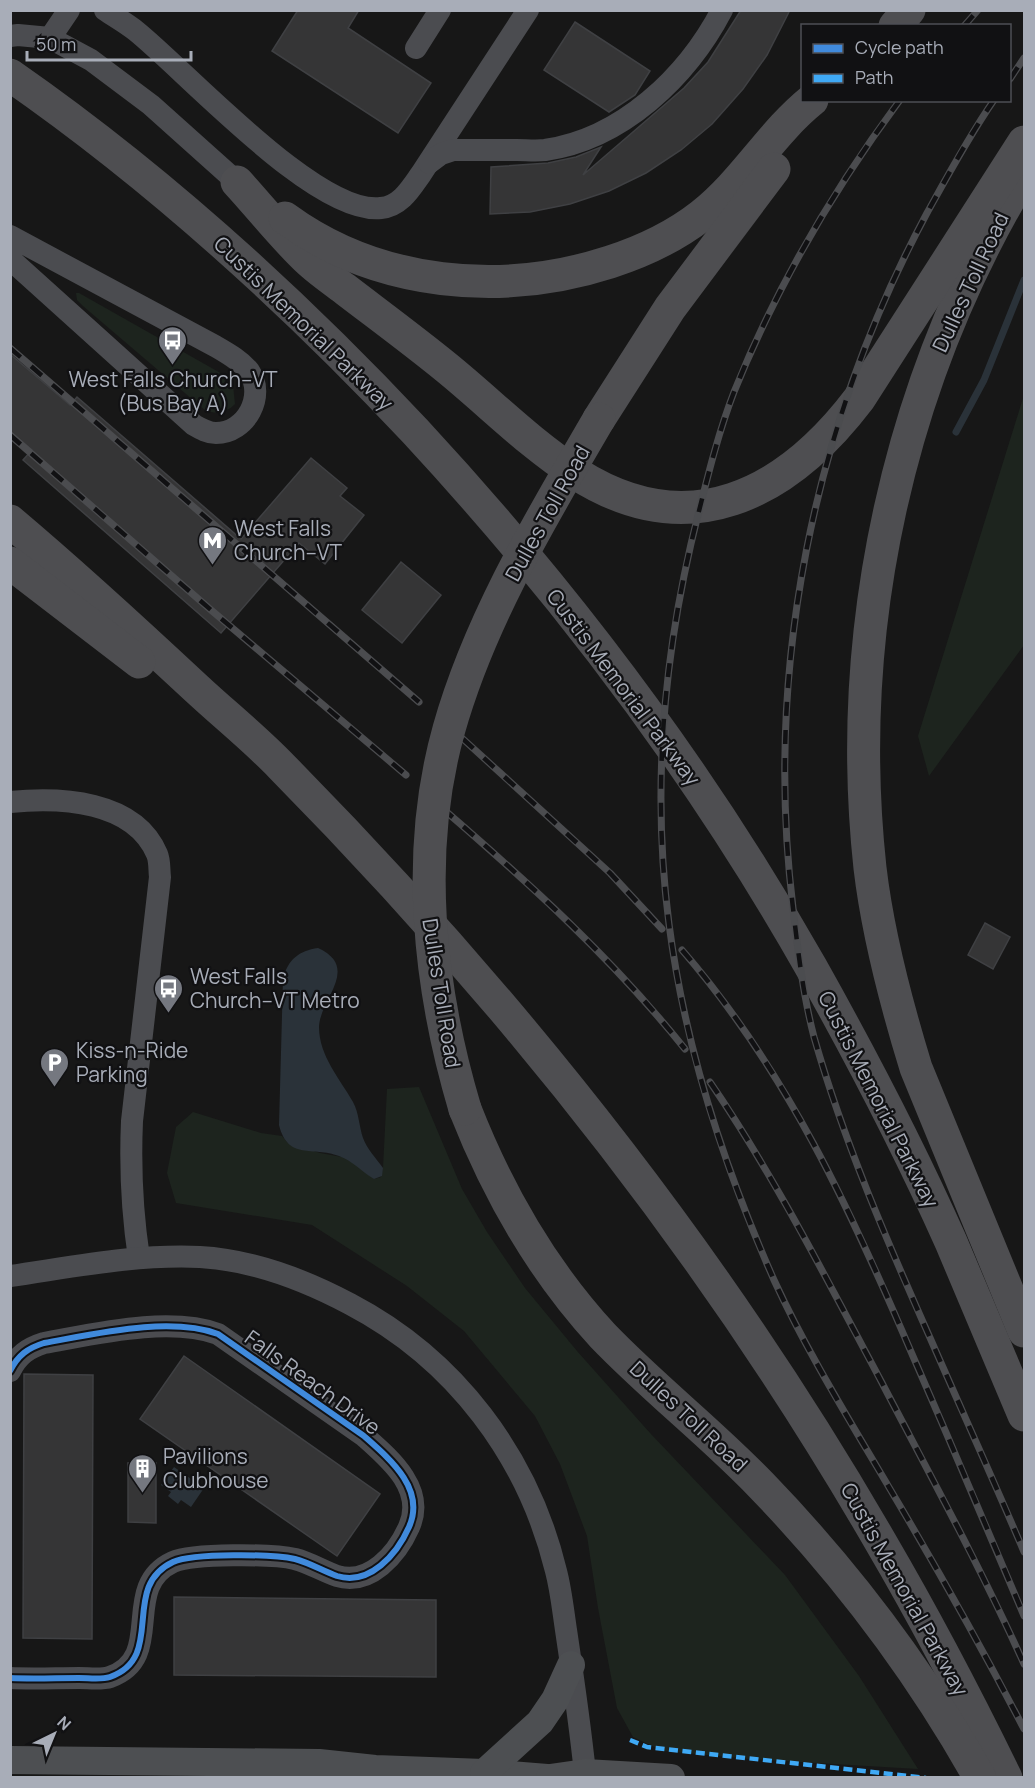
<svg xmlns="http://www.w3.org/2000/svg" width="1035" height="1788" viewBox="0 0 1035 1788" font-family="Manrope,sans-serif">
	<style>
		.green { fill: #1d241e }
		.water { fill: #2a3239 }
		.lines { fill: none; stroke-linecap: round; stroke-linejoin: round }
		.stream { stroke: #2a3239; stroke-width: 7 }
		.building { fill: #353536; stroke: #3f4043; stroke-width: 1.5 }
		.minor { stroke: #4b4c50; stroke-width: 22 }
		.major { stroke: #4d4f52; stroke-width: 28 }
		.highway { stroke: #4e4e51; stroke-width: 33 }
		.rail-casing { stroke: #4b4c4f; stroke-width: 7 }
		.rail { stroke: #111113; stroke-width: 4.5; stroke-dasharray: 14; stroke-linecap: butt }
		.highway-bridge { stroke: #4e4e51; stroke-width: 33 }
		.quiet { stroke: #3fa9f5; stroke-width: 4.5; stroke-dasharray: 9 4.5; stroke-linecap: butt }
		.cycleway-casing { stroke: #111113; stroke-width: 10 }
		.cycleway { stroke: #408adc; stroke-width: 6 }
		.labels { text-anchor: middle; dominant-baseline: central; stroke-width: 4.5; stroke-linejoin: round; paint-order: stroke }
		.street-label { font-size: 21px; fill: #a8adb8; stroke: #111113 }
		.poi-label { font-size: 21px; fill: #a8adb8; stroke: #111113; text-anchor: start }
	</style>
	<rect width="100%" height="100%" fill="#171717"/>
	<g class="green">
		<path d="M76,293H79L224,375L233,385L235,404C226,413 218,414 206,411L83,306L77,300Z"/>
		<polygon points="1024,395 1024,645 929,776 918,736"/>
		<polygon points="419,1087 462,1189 487,1232 525,1288 577,1351 650,1433 785,1575 859,1676 918,1769 750,1759 663,1751 633,1737 617,1708 598,1608 587,1536 560,1464 535,1416 464,1331 407,1286 312,1225 176,1203 167,1173 176,1127 193,1112 261,1133 282,1136 288,1143 320,1153 342,1157 355,1164 374,1179 381,1177 383,1168 387,1089"/>
	</g>
	<g class="water">
		<path d="M318,948C361,968 320,998 319,1027C319,1056 340,1079 353,1102C359,1113 359,1126 363,1138C367,1149 376,1158 383,1168L382,1176L374,1179C362,1172 353,1161 339,1156C313,1146 288,1161 279,1125L283,979C288,959 299,951 318,948Z"/>
		<polygon points="174,1467 204,1488 191,1507 181,1500 178,1504 168,1496 171,1492 161,1485"/>
	</g>
	<g class="lines">
		<polyline class="stream" points="956,432 984,380 1024,280"/>
	</g>
	<g class="building">
		<polygon points="298,10 359,10 348,28 431,83 398,133 272,51"/>
		<polygon points="741,10 790,10 767,55 743,89 712,124 681,150 646,173 609,191 570,204 530,212 490,214 491,167 548,163 576,157 601,147 583,175 684,88 708,62"/>
		<polygon points="575,22 650,71 635,95 609,112 544,70"/>
		<polygon points="10,354 70,405 77,397 241,539 311,458 347,488 340,496 364,515 325,564 299,543 221,633 23,460 32,450 10,431"/>
		<polygon points="401,562 441,595 402,643 362,610"/>
		<polygon points="985,923 1010,937 993,969 968,955"/>
		<polygon points="184,1356 380,1494 337,1556 140,1419"/>
		<polygon points="24,1374 93,1375 92,1639 23,1638"/>
		<polygon points="128,1463 156,1463 156,1523 128,1522"/>
		<polygon points="174,1597 436,1600 436,1677 174,1675"/>
	</g>
	<g class="lines">
		<g class="minor">
			<path d="M105,10C115,17 126,23 136,31C187,72 317,216 381,208C401,206 411,188 421,174L528,10"/>
			<polyline points="10,36 18,35 50,38 91,60 151,105 237,182"/>
			<polyline points="50,38 69,10"/>
			<polyline points="416,48 440,10"/>
			<path d="M429,163L441,154L453,150C475,150 496,150 517,150C526,150 536,151 545,150C622,139 687,77 722,10"/>
			<path d="M10,236L215,346C227,353 240,360 249,371C266,396 246,433 216,433C208,433 201,429 194,425L10,259"/>
			<path d="M10,802C60,797 134,800 157,854C160,861 159,869 160,877L132,1121C130,1167 132,1212 139,1258"/>
			<path d="M10,1276C73,1267 136,1254 200,1257C253,1260 303,1279 350,1304C455,1359 528,1456 556,1571C561,1590 563,1610 566,1630C573,1677 580,1725 585,1773"/>
			<path d="M10,1371C18,1355 28,1348 44,1343C95,1334 169,1316 218,1334L364,1436C390,1459 426,1489 409,1527C397,1554 370,1586 337,1576C323,1571 310,1563 295,1559C273,1554 193,1553 173,1562C119,1587 167,1657 110,1677C101,1680 89,1678 79,1678C56,1678 33,1679 10,1678"/>
		</g>
		<g class="major">
			<polyline points="10,1760 319,1763 375,1769 484,1773 547,1778"/>
			<polyline points="484,1773 540,1722 555,1700 571,1665"/>
			<polyline points="550,1778 585,1773 671,1778"/>
		</g>
		<g class="highway">
			<polyline points="895,26 909,10"/>
			<path d="M10,75C158,178 292,300 415,431C566,594 701,773 811,967C861,1056 909,1148 951,1242C976,1300 1000,1358 1024,1415"/>
			<path d="M1024,174C899,380 844,628 870,868C878,936 896,1003 916,1068L1024,1331"/>
			<path d="M237,182C261,208 284,238 310,262C321,272 334,281 346,290C380,316 414,341 447,368C490,403 530,444 577,474C689,545 786,495 859,399L1024,142"/>
			<path d="M285,218C378,286 502,297 610,262C644,251 674,237 702,215C744,182 771,133 812,100"/>
			<polyline points="599,419 670,308 774,169"/>
			<path d="M10,521C74,575 136,632 197,689C225,715 255,739 281,766C511,999 716,1257 880,1541C925,1618 967,1698 1006,1778"/>
			<polyline points="10,563 139,662"/>
			<path d="M465,1109C498,1193 542,1270 603,1336C653,1388 711,1433 761,1485C846,1573 920,1671 980,1778"/>
		</g>
		<defs>
			<g id="rail">
				<polyline points="964,26 978,10"/>
				<polyline points="1010,79 1024,58"/>
				<path d="M900,100C833,190 776,288 734,392C719,431 709,471 699,511C664,647 651,785 669,924C685,1048 724,1167 774,1280C807,1352 850,1421 890,1489C937,1568 982,1648 1024,1729"/>
				<path d="M994,100C969,136 948,175 927,213C813,425 764,669 793,908C798,951 803,995 814,1037C844,1142 887,1241 931,1340C962,1411 994,1481 1024,1552"/>
				<polyline points="10,348 419,702"/>
				<polyline points="10,435 211,610 406,775"/>
				<polyline points="463,739 610,873 662,929"/>
				<path d="M442,808C530,884 612,958 685,1049"/>
				<path d="M682,950C787,1071 850,1209 912,1354C950,1441 987,1528 1024,1616"/>
				<path d="M710,1082C775,1177 827,1280 881,1381C930,1475 981,1568 1024,1664"/>
			</g>
		</defs>
		<use href="#rail" class="rail-casing"/>
		<use href="#rail" class="rail"/>
		<path class="highway-bridge" d="M465,1109C429,988 414,853 449,729C480,619 542,517 599,419"/>
		<polyline class="quiet" points="630,1740 647,1747 926,1778"/>
		<defs>
			<path id="cycleway" d="M10,1371C18,1355 28,1348 44,1343C95,1334 169,1316 218,1334L364,1436C390,1459 426,1489 409,1527C397,1554 370,1586 337,1576C323,1571 310,1563 295,1559C273,1554 193,1553 173,1562C119,1587 167,1657 110,1677C101,1680 89,1678 79,1678C56,1678 33,1679 10,1678"/>
		</defs>
		<use href="#cycleway" class="cycleway-casing"/>
		<use href="#cycleway" class="cycleway"/>
	</g>
	<defs>
		<symbol id="bus-pin" viewBox="-11 -11 22 30"><path d="M0 17L-7.5 6A9.5 9.5 0 1 1 7.5 6Z" fill="#757880" stroke="#111113"/><path d="M-5-6H5V4H4V6H2V4H-2V6H-4V4H-5ZM-3.5-4V0h7V-4ZM-3.5 1.2v1.5H-2V1.2ZM2 1.2v1.5H3.5V1.2Z" fill="#fff"/></symbol>
		<symbol id="metro-pin" viewBox="-11 -11 22 30"><path d="M0 17L-7.5 6A9.5 9.5 0 1 1 7.5 6Z" fill="#757880" stroke="#111113"/><path d="M-5.5 5V-5H-3L0 0L3-5H5.5V5H3V-.5L0 4L-3-.5V5Z" fill="#fff"/></symbol>
		<symbol id="parking-pin" viewBox="-11 -11 22 30"><path d="M0 17L-7.5 6A9.5 9.5 0 1 1 7.5 6Z" fill="#757880" stroke="#111113"/><path d="M-3.5-5.5H1a3.5 3.5 0 0 1 0 7H-1V5.5H-3.5ZM-1-3.4V-.6H.8a1.4 1.4 0 0 0 0-2.8Z" fill="#fff"/></symbol>
		<symbol id="building-pin" viewBox="-11 -11 22 30"><path d="M0 17L-7.5 6A9.5 9.5 0 1 1 7.5 6Z" fill="#757880" stroke="#111113"/><path d="M-4-6H4V6H1V3H-1V6H-4ZM-2.5-4.3h1.7v1.8h-1.7ZM.8-4.3h1.7v1.8H.8ZM-2.5-1h1.7V.8h-1.7ZM.8-1h1.7V.8H.8Z" fill="#fff"/></symbol>
	</defs>
	<g fill-rule="evenodd">
		<use href="#bus-pin" x="156" y="324" width="33" height="45"/>
		<use href="#metro-pin" x="196" y="524" width="33" height="45"/>
		<use href="#bus-pin" x="152" y="972" width="33" height="45"/>
		<use href="#parking-pin" x="38" y="1046" width="33" height="45"/>
		<use href="#building-pin" x="126" y="1452" width="33" height="45"/>
	</g>
	<g class="labels">
		<g class="street-label">
			<text transform="translate(970 282) rotate(-65)">Dulles Toll Road</text>
			<text transform="translate(304 323) rotate(44)">Custis Memorial Parkway</text>
			<text transform="translate(547 513) rotate(-61)">Dulles Toll Road</text>
			<text transform="translate(624 687) rotate(53)">Custis Memorial Parkway</text>
			<text transform="translate(442 993) rotate(81)">Dulles Toll Road</text>
			<text transform="translate(879 1099) rotate(63)">Custis Memorial Parkway</text>
			<text transform="translate(313 1382) rotate(36)">Falls Reach Drive</text>
			<text transform="translate(689 1416) rotate(43)">Dulles Toll Road</text>
			<text transform="translate(905 1589) rotate(61)">Custis Memorial Parkway</text>
		</g>
		<g class="poi-label">
			<text x="173" y="379" text-anchor="middle">West Falls Church–VT<tspan x="173" dy="24">(Bus Bay A)</tspan></text>
			<text x="234" y="528">West Falls<tspan x="234" dy="24">Church–VT</tspan></text>
			<text x="190" y="976">West Falls<tspan x="190" dy="24">Church–VT Metro</tspan></text>
			<text x="76" y="1050">Kiss-n-Ride<tspan x="76" dy="24">Parking</tspan></text>
			<text x="163" y="1456">Pavilions<tspan x="163" dy="24">Clubhouse</tspan></text>
		</g>
	</g>
	<rect width="1035" height="1788" fill="none" stroke="#a8adb8" stroke-width="24"/>
	<rect x="801" y="24" width="210" height="78" fill="#111113" stroke="#4d4f55" stroke-width="1.5"/>
	<rect x="813" y="44" width="30" height="9" fill="#408adc" stroke="#4d4f55" stroke-width="1.5"/>
	<text x="855" y="54" font-size="18" fill="#a8adb8">Cycle path</text>
	<rect x="813" y="74" width="30" height="9" fill="#3fa9f5" stroke="#4d4f55" stroke-width="1.5"/>
	<text x="855" y="84" font-size="18" fill="#a8adb8">Path</text>
	<g transform="translate(54 1734) rotate(43)" stroke="#111113" stroke-width="4.5" paint-order="stroke">
	<path d="M0-4.5L10 22L0 15L-10 22Z" fill="#a8adb8"/>
	<text y="-9" font-size="16" font-weight="bold" text-anchor="middle" fill="#a8adb8">N</text>
	</g>
	<path d="M27 51v9h164v-9" fill="none" stroke="#a8adb8" stroke-width="3"/>
	<text x="36" y="51" font-size="18" fill="#a8adb8" stroke="#111113" stroke-width="4.5" paint-order="stroke">50 m</text>
</svg>
